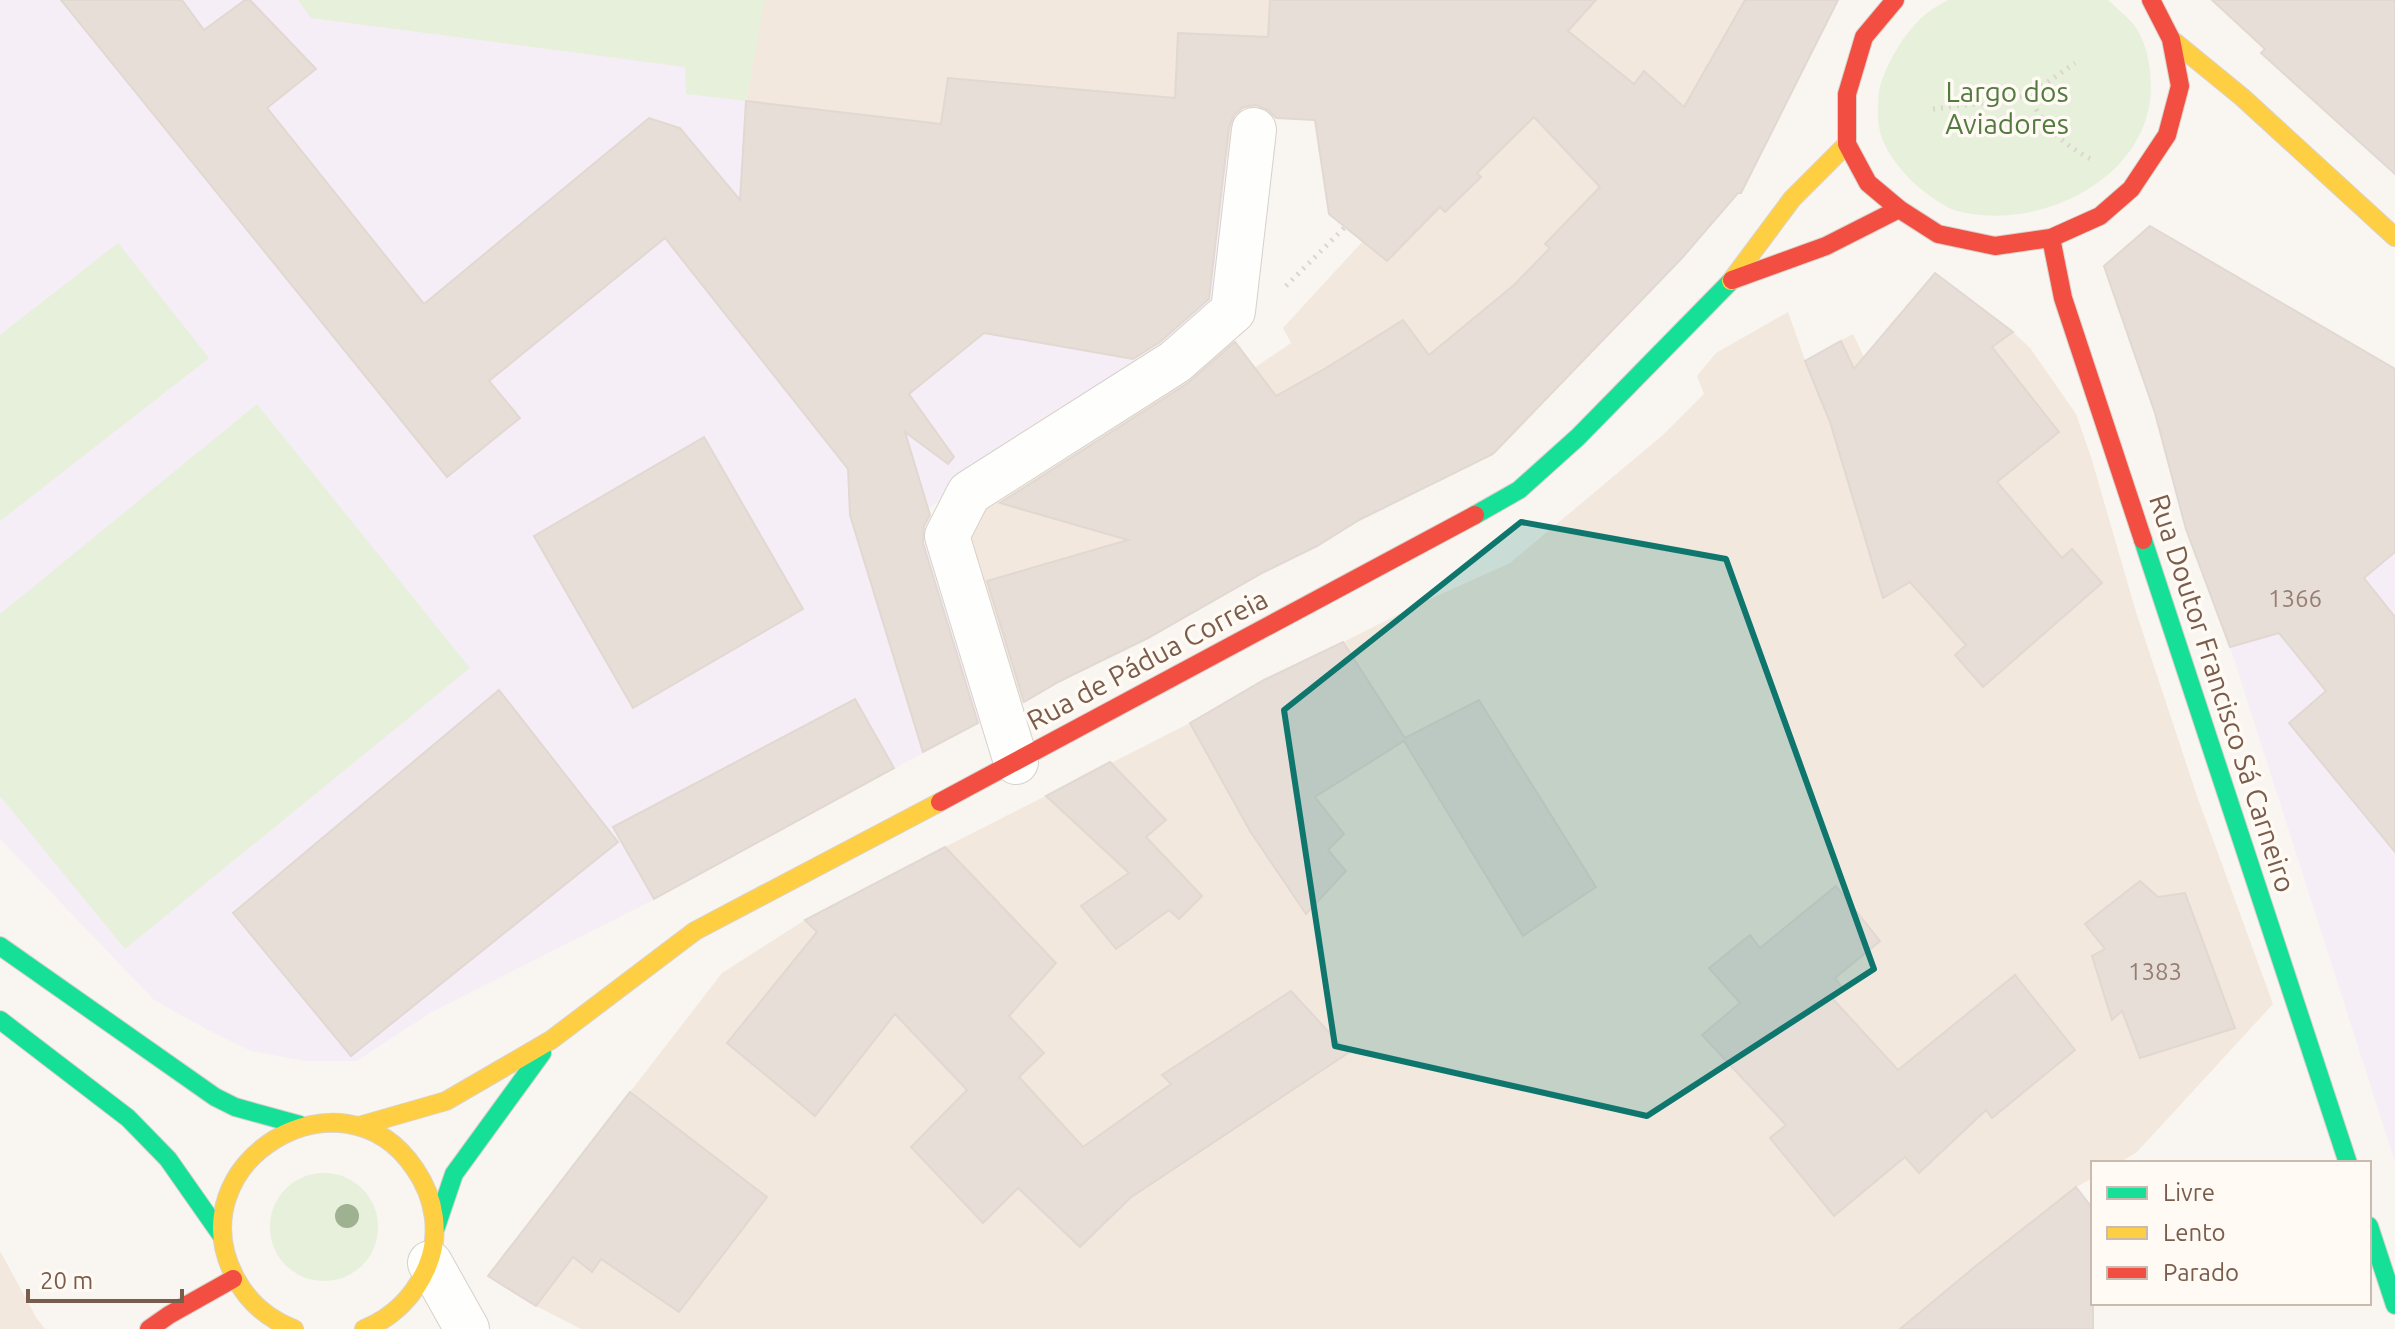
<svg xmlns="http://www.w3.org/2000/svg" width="2395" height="1329" viewBox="0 0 2395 1329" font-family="Ubuntu,sans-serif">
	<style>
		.residential { fill: #f2e8de }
		.education { fill: #f6eef6 }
		.green { fill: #e7f0db }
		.building { fill: #e6ded7; stroke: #e2d8d2; stroke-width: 2 }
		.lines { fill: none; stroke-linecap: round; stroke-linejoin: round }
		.street-casing { stroke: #d7d1cb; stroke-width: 46 }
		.fast-casing { stroke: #d9d2cb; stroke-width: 20 }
		.slow-casing { stroke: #d9d2cb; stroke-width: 20 }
		.jam-casing { stroke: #d9d2cb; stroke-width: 20 }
		.path { stroke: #dcd5d0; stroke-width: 5; stroke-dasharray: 2 6; stroke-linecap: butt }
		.street { stroke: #fefefd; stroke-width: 44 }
		.fast { stroke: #16e098; stroke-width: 18 }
		.slow { stroke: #ffcf43; stroke-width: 18 }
		.jam { stroke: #f24e42; stroke-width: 18 }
		.tree { fill: #9eb190 }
		.marked { fill: #0f766e; fill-opacity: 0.2; stroke: #0f766e; stroke-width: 6; stroke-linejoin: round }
		.labels { text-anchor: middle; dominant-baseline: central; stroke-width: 7; stroke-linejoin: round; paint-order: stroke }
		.number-label { font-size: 24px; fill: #977e72 }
		.park-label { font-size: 28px; fill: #537a41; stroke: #fffaf3 }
		.street-label { font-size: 28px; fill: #7a5c4d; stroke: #fffaf3 }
	</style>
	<rect width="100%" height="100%" fill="#f9f5f0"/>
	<g class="residential">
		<polygon points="764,0 1270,0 1266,93 1270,120 1236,158 746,101"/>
		<polygon points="1546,0 1838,0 1744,187 1692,246 1406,495 1359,520 1317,546 1264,572 1014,707 969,548 981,503 1231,336 1254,368 1291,343 1283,328 1386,216"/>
		<polygon points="1935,273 2013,332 2030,348 2076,414 2091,457 2136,612 2197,796 2273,1004 2137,1152 2119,1163 2093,1163 2093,1178 2076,1187 1977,1265 1900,1329 581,1329 536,1306 488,1276 722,973 805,920 945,847 1190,723 1242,693 1419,604 1510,563 1663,435 1704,394 1697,376 1716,353 1788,312 1805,360 1853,334 1864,357"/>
		<polygon points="0,1251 37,1319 45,1329 0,1329"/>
	</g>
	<g class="education">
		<polygon points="0,0 764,0 746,101 1236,158 1218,299 1198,332 956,492 928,508 989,717 655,899 430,1013 357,1061 304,1061 251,1051 210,1031 154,1000 0,839"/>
		<polygon points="2390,366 2395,369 2395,1162 2230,647 2186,529"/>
	</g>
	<g class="green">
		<polygon points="298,0 765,0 746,101 686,94 685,67 311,18"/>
		<path d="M1948,0H2108C2116,8 2127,16 2134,25C2147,42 2151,68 2151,88C2149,180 2038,232 1957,211C1943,207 1918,188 1908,177C1889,156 1876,137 1878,107C1879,100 1878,90 1881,83C1889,59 1907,29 1927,13C1933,8 1941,4 1948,0Z"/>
		<polygon points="118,243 209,358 0,521 0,335"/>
		<polygon points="257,404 470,668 125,949 0,796 0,614"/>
		<circle cx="324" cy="1227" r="54"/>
	</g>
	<g class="building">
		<polygon points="61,0 182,0 204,30 245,0 250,0 316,69 267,108 424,304 649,118 680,128 740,200 746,101 941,124 948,78 1175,98 1178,33 1268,37 1270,0 1596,0 1568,31 1634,84 1644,71 1684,107 1745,0 1838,0 1741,193 1738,193 1682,258 1493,454 1359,520 1317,546 1264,572 1148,638 1060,681 1024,702 987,581 1128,540 1000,503 1188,383 1235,342 1276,396 1326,368 1403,320 1429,355 1514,285 1550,248 1545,244 1600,187 1534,117 1477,173 1481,177 1445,212 1440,207 1387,261 1329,214 1315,120 1276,118 1268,110 1256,105 1243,107 1234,115 1229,127 1209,299 1160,342 1133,359 984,333 909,394 954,457 948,464 905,432 930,515 924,526 923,543 978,723 923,752 850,515 848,469 665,238 489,381 520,418 447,477"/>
		<polygon points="2212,0 2395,0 2395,174 2261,53 2265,49"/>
		<polygon points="2150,226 2395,369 2395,552 2364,578 2395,617 2395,852 2289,723 2326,691 2279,633 2230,647 2186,529 2155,413 2104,266"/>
		<polygon points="1935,273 2013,332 1992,347 2059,432 1997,482 2062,558 2072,549 2102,583 1983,687 1955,655 1966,645 1910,582 1883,598 1830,422 1805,361 1841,341 1854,369"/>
		<polygon points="704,437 803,609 633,708 534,536"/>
		<polygon points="1343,642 1405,738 1479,700 1596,887 1523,936 1404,741 1315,797 1344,834 1328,850 1346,871 1306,914 1250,831 1190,723 1264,680"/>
		<polygon points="499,690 618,842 351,1056 233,913"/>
		<polygon points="855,699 894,768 654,899 613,827"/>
		<polygon points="1110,762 1166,820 1146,837 1202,896 1179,919 1169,910 1116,949 1081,906 1129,873 1046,796"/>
		<polygon points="945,847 1056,963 1009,1016 1044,1053 1019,1077 1083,1147 1171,1084 1162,1075 1291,991 1348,1053 1130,1198 1080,1247 1018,1188 983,1223 911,1147 967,1090 895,1014 815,1116 727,1043 817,932 805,920"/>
		<polygon points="2140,881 2158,897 2185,893 2235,1028 2140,1058 2122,1011 2112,1020 2092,956 2105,949 2085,924"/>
		<polygon points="1836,886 1880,941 1835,978 1844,990 1833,999 1898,1070 2015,975 2075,1050 1992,1118 1986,1110 1919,1173 1905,1157 1834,1216 1770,1138 1786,1125 1702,1035 1740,1003 1709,968 1750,935 1760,948"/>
		<polygon points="630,1092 767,1197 679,1312 601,1259 592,1272 573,1257 536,1306 488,1276"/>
		<polygon points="2076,1187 2093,1209 2093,1329 1900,1329 1977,1265"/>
	</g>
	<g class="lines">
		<defs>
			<g id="street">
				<polyline points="1016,762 947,536 969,493 1175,362 1233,311 1254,130"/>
				<polyline points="430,1263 467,1329"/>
			</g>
			<g id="fast">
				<polyline points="1475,515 1519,490 1578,437 1731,281"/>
				<polyline points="2143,540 2348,1163"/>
				<polyline points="0,946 215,1097 235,1107 300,1125"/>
				<polyline points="0,1020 128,1118 168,1159 222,1236"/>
				<polyline points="2369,1226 2395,1305"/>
				<polyline points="436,1227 454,1174 542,1053"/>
			</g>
			<g id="slow">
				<polyline points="2171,39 2242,97 2395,237"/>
				<polyline points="1731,281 1792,199 1847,144"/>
				<polyline points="359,1126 446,1101 551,1040 695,931 940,802"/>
				<path d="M294,1329C268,1319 249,1303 236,1279C173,1163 342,1060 415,1169C435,1198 441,1234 427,1267C415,1295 393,1318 364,1329"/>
			</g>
			<g id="jam">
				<polyline points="1895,0 1864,37 1847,94 1847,144 1868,183 1899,209 1938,234 1995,246 2051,238 2100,216 2131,189 2167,135 2180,86 2171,39 2151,0"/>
				<polyline points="2051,238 2063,298 2143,540"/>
				<polyline points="1732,280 1826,246 1899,209"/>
				<polyline points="940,802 1475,515"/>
				<polyline points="149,1329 169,1315 233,1279"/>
			</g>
		</defs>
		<use href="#street" class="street-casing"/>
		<use href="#fast" class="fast-casing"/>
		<use href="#slow" class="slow-casing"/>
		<use href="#jam" class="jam-casing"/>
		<g class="path">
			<path d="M2029,95C2041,124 2064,146 2093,160"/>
			<polyline points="1933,109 2007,100 2029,95 2075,63"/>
			<polyline points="1286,286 1345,227"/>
		</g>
		<use href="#street" class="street"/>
		<use href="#fast" class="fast"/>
		<use href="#slow" class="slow"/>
		<use href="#jam" class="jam"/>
	</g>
	<circle class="tree" cx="347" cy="1216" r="12"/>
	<path class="marked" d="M1521,522L1726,559L1874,969L1647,1116L1335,1046L1284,710Z"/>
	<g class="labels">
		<g class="number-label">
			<text x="2295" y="598">1366</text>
			<text x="2155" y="971">1383</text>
		</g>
		<g class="park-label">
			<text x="2007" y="91">Largo dos<tspan x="2007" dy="32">Aviadores</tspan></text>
		</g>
		<g class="street-label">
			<text transform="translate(1147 659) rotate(-28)">Rua de Pádua Correia</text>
			<text transform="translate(2223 693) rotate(72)">Rua Doutor Francisco Sá Carneiro</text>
		</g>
	</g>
	<rect x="2091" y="1161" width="280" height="144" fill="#fffaf3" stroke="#cabbb1" stroke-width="2"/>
	<rect x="2107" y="1187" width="40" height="12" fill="#16e098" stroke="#cabbb1" stroke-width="2"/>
	<text x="2163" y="1201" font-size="24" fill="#7a5c4d">Livre</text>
	<rect x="2107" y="1227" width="40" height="12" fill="#ffcf43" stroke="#cabbb1" stroke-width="2"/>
	<text x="2163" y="1241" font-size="24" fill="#7a5c4d">Lento</text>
	<rect x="2107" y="1267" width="40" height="12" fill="#f24e42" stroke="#cabbb1" stroke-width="2"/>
	<text x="2163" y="1281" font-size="24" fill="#7a5c4d">Parado</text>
	<path d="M28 1289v12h154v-12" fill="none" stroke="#7a5c4d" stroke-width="4"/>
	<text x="40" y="1289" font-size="24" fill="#7a5c4d" stroke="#fffaf3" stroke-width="6" paint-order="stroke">20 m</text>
</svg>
